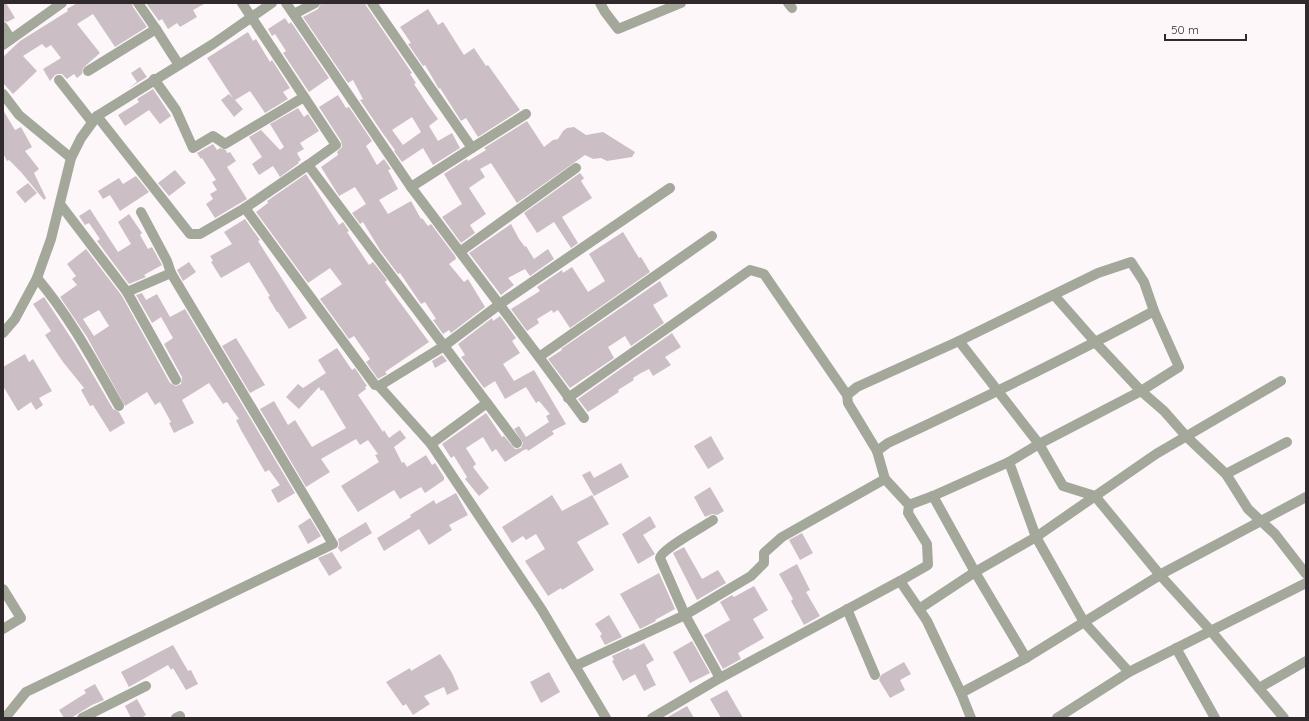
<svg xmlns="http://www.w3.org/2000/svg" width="1309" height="721" viewBox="0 0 1309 721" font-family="Quicksand,sans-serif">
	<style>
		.building { fill: #ccbec5; fill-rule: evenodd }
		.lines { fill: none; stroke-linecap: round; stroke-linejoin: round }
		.minor { stroke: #a3a89b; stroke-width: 10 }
	</style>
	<rect width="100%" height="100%" fill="#fdf7fa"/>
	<g class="building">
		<polygon points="3,3 6,3 15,18 7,22 3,21"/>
		<polygon points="77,3 132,3 133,7 147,27 115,47 93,14 77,24 100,53 83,68 82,74 77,78 74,74 67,79 62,74 58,74 55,75 50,81 43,69 61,58 51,45 46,48 42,44 23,56 37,71 13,94 3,83 3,57 20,41 68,11 67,9"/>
		<polygon points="146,3 206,3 193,10 197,17 180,27 177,23 168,29 162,19 159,21"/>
		<path d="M321,3H365L367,7L412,73L410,74L416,83L414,84L428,105L438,119L429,126L438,141L452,133L460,148L433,165L423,148L402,162L394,151L395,150L384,135L360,100L363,99L353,80L348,83L303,17L318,9ZM412,117L421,132L403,145L392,130Z"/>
		<polygon points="428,9 438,25 443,22 464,55 474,48 486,66 488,65 520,110 478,137 466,118 461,121 440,88 439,89 425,65 423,66 408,44 411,43 400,27"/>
		<polygon points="285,18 289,24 291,22 329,78 309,92 283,53 286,51 275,34 272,36 268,29"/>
		<polygon points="248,32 253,41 256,39 270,62 272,60 290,88 283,92 288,99 265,113 250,91 235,100 243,109 234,117 221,100 229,94 233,98 207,58"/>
		<polygon points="140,67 147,77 129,88 137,82 131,73"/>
		<polygon points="153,89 171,116 160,124 149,110 125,126 118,115 139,102 137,99"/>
		<polygon points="338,95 346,108 349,107 372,141 366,146 377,165 384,159 391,169 388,170 398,189 379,200 388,214 411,201 421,219 422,218 428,226 431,224 455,256 456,259 449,264 464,282 468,279 485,307 451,333 449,330 443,334 433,320 436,319 425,302 421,304 400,273 398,274 380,250 363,222 360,224 352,213 366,204 355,187 339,196 321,167 338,155 337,152 342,147 341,141 319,107"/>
		<polygon points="298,108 304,117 308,114 319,131 300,143 304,149 297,153 301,160 298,162 299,163 280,177 273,166 259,175 252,164 262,157 249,137 261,130 280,150 284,147 270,124"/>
		<polygon points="3,110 15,130 21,127 32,147 25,151 39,169 34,173 46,198 44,200 21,172 9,160 7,161 3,153"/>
		<polygon points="527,121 544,147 553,140 558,139 563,131 567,128 574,127 586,135 603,132 635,152 632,157 607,161 601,158 593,159 585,155 517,203 491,163 480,169 485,177 469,188 486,214 470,225 475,233 461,243 442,217 462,204 444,174 467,159 468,161 486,150 484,148"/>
		<polygon points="213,144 217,150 220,148 226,150 227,153 230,152 236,161 227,167 247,199 215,218 206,204 213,199 210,194 217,190 212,182 216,180 202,158 201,159 197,153"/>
		<polygon points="175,170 186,183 169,196 158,183"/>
		<polygon points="580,173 584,178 581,181 592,198 562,217 578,243 571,248 554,222 537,233 524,213"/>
		<polygon points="306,174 339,225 343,222 349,231 347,232 369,265 373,262 387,280 385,282 429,342 385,372 387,374 378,379 366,362 370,359 354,336 349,339 320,299 342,284 330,268 308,283 256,212 268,203 267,201"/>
		<polygon points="136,176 149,192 120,211 110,195 103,199 98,191 119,178 123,184"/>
		<polygon points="28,183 37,193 25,203 16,192"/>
		<polygon points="90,209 118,252 131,244 118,222 129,214 142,233 140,235 148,249 152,247 162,265 144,275 146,277 129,284 97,241 100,239 89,223 85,225 79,216"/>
		<polygon points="245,219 260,240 258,241 307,318 289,329 278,312 277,312 268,297 270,296 249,262 221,278 211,262 213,261 210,256 232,244 224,232"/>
		<polygon points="511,224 519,239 525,247 526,246 534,259 548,249 554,259 530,276 525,269 508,278 514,285 501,295 469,253"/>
		<polygon points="623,232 639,258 641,257 650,272 570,328 558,310 553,313 552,310 537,319 539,323 527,331 511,309 540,291 537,287 562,270 563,273 572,267 588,292 605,281 589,254"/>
		<path d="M86,249L122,296L170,383L176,386L181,384L182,377L164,344L173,338L161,317L152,323L136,295L142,293L146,300L157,294L170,317L185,309L295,493L278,503L271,490L280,485L269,470L265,472L241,430L236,420L239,419L227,402L223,404L209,383L182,400L194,423L174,433L169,423L171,422L160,402L155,405L147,392L125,406L87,337L60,297L77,285L72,279L76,276L67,264ZM99,310L109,326L94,336L83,319Z"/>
		<polygon points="189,262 196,272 183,281 177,270"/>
		<polygon points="660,281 668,296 653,305 664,323 631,346 625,336 608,347 614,358 570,388 548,359 562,350 561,349"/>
		<polygon points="44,297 75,344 113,409 119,412 125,423 110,432 93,405 90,406 81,390 84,388 63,362 45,335 51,331 33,304"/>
		<polygon points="500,316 516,338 512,341 520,353 503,364 514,381 534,370 566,424 552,431 554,434 528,451 527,449 524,450 505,462 496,449 492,452 483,437 466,448 476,464 473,467 489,488 479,496 465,479 467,477 454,456 451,458 442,444 486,413 502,437 504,436 515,449 521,448 523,443 514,429 519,426 526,437 549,422 546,416 550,414 539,401 536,403 526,387 505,399 495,381 484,388 461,357 465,355 458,344 492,318 493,321"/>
		<polygon points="672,333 681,347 665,357 671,365 653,376 649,369 641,373 633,378 634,380 618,390 619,392 588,412 578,399"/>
		<polygon points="236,338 265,385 250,393 222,346"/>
		<polygon points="337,348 352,370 355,368 367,386 365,387 366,389 358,395 383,432 384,430 389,438 400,430 406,438 394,447 402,463 404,462 407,467 426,455 432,465 435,463 444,477 444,480 425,493 421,487 400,499 394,490 358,512 341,486 379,462 375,455 378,454 368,440 360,445 356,439 321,459 330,472 306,487 260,409 274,401 288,425 295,420 312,447 346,428 323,390 321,391 319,387 299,409 286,397 298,384 303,388 326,373 318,360"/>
		<polygon points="25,354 29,362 33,359 52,391 39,398 43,405 36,410 31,402 18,411 3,386 3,367"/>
		<polygon points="442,355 447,361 435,368 432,361"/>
		<polygon points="711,436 724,459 708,469 694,446"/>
		<polygon points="621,463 629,477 594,496 582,475 590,471 594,478"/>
		<polygon points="710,487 724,511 717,515 712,514 705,517 694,497"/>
		<polygon points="456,493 468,515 449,525 452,530 429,545 419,529 384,551 377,538 411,517 410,515 434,500 436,504"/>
		<polygon points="552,495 562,511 592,495 609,524 577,542 594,570 562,590 561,588 548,596 525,561 545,549 536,534 526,540 523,536 512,543 502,527"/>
		<polygon points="650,516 656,527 643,535 655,554 638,564 622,534"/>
		<polygon points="310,518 321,536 308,544 298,526"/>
		<polygon points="366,522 372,533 341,552 338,548 339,544 338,539"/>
		<polygon points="802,533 813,553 800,560 789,540"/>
		<polygon points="684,547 702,579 718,570 726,583 697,600 673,553"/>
		<polygon points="332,552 342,568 329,576 318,558"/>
		<polygon points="797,564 810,590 806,592 820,616 804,625 791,601 793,599 779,574"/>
		<polygon points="659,573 675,609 655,620 656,621 640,629 620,594"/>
		<polygon points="754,586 768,610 753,619 764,638 738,653 741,659 723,669 704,635 730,620 720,602 732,595 734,597"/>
		<polygon points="609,615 622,637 605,645 600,636 602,634 595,624"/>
		<polygon points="692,641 710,673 690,683 673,652"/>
		<polygon points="644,643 654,660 646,665 656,685 644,691 635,674 623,681 612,661 614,660 612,656 629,648 630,650"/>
		<polygon points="173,645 188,671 191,670 198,684 186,690 173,668 171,670 168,665 129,687 121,672"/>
		<polygon points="440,654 452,673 459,689 447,695 444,687 424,696 430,704 413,715 406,704 403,706 386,682 410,668 411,671"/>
		<polygon points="904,662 911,674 900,680 905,690 890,698 879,680 881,675"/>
		<polygon points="549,672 560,692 541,703 530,682"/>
		<polygon points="95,684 104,700 92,705 71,718 64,718 59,710 86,693 84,690"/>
		<polygon points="727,690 743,718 721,718 710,699"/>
		<polygon points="137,699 146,715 141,718 131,718 125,706"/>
		<polygon points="687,706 694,718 666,718"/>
	</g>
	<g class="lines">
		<g class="minor">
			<polyline points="138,3 156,29 179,65"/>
			<polyline points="242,3 336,145 308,165 517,443"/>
			<polyline points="286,3 411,187 539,357 584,418"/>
			<polyline points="372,3 472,148 411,187"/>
			<polyline points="600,3 605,12 618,29 681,3"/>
			<polyline points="788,3 792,8"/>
			<polyline points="294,14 315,3"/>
			<polyline points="3,27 11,39"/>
			<polyline points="3,45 62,3"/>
			<polyline points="88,71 156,29"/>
			<polyline points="154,79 176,110 193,148 213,136 225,144 304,97"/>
			<polyline points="59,80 92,122"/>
			<polyline points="3,94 19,115 71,158"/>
			<polyline points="97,116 190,234 200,234 245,208"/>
			<polyline points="472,148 526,114"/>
			<polyline points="308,165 245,208 375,385 379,386 431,444 487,403"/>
			<polyline points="141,212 167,261 171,273"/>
			<polyline points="461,251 576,168"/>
			<path d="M37,278C70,317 94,362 119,406"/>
			<polyline points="127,292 176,380"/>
			<polyline points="1054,295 1096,343 1141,391 1164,411 1186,436 1226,474 1248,509 1275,534 1306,574"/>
			<polyline points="3,333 15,319 37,278 51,239 71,158 81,138 97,116 213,44 272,3"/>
			<polyline points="959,341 1039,444 1063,486 1095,496 1160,575 1211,631 1284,718"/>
			<polyline points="539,357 712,236"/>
			<polyline points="379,386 444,346 500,304 670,188"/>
			<polyline points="847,395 857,387 959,341 1098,273 1131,262 1144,282 1154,311 1179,367 1141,391 1039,444 1009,462 933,496 909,505"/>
			<polyline points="568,398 750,270 764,274 847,395 848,403 877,451 885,479 909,505 908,513 927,544 928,565 900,581"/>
			<polyline points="431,444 542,610 606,718"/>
			<path d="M877,451L888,443C978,401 1067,358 1154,311"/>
			<polyline points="1009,462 1036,537 1084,622 1129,672"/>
			<polyline points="1226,474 1287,442"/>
			<polyline points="933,496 975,572 1026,658"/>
			<path d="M713,520C703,527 662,549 660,558L685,615L720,678"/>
			<polyline points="3,589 21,618 3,629"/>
			<polyline points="847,609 875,675"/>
			<polyline points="919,609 927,621 961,693 971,718"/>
			<polyline points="1176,648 1215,718"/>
			<polyline points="575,666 685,615 751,576 764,563 764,553 782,537 885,479"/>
			<polyline points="1259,688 1306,661"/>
			<polyline points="961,693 1026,658 1165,572 1306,497"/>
			<polyline points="5,718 26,692 333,544 171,273 127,292 60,204"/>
			<polyline points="82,718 146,686"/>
			<polyline points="176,718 180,716"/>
			<polyline points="652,718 720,678 900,581 919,609 975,572 1036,537 1156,454 1281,381"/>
			<polyline points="1057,718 1129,672 1306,583"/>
		</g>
	</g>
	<rect width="1309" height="721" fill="none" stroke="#302a2d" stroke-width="8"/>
	<path d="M1165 34v6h81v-6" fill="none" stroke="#302a2d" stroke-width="2"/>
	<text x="1171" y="34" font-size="12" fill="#302a2d" stroke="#fdf7fa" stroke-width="3" paint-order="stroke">50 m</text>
</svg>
